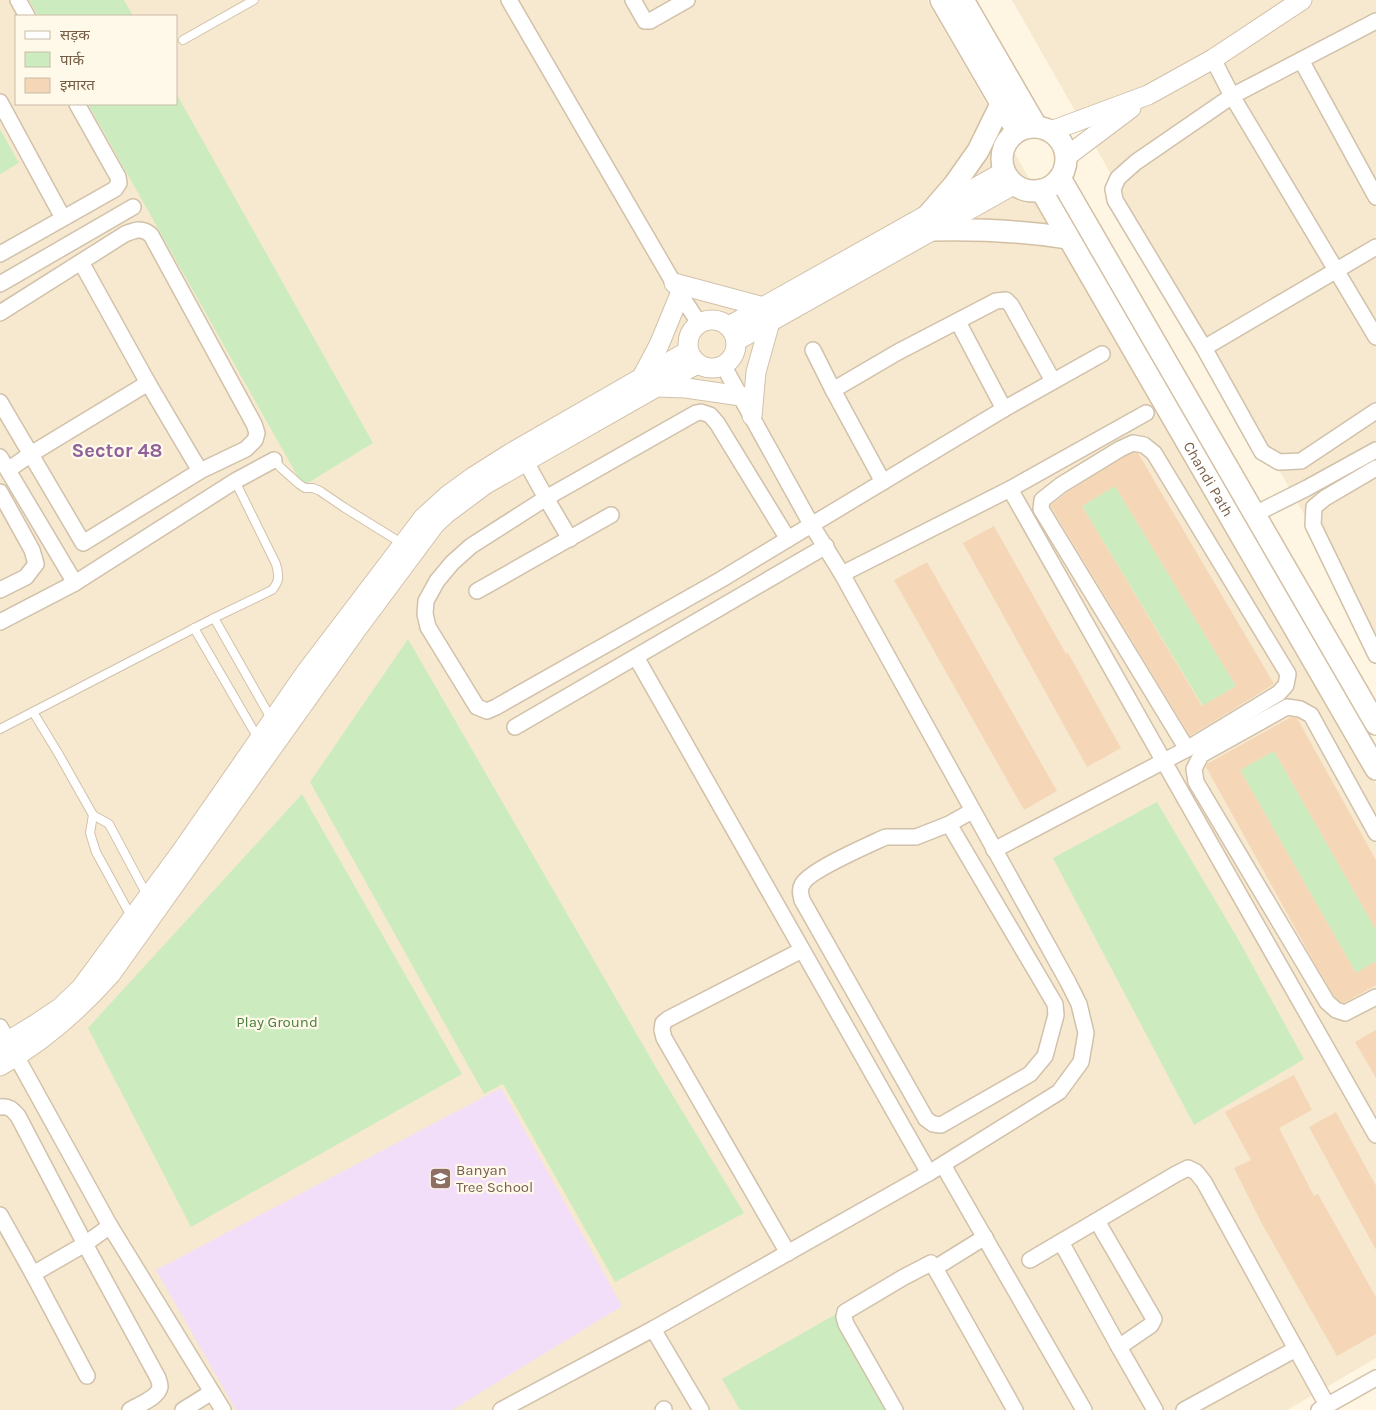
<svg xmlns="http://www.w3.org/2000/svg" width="1376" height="1410" viewBox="0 0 1376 1410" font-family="Karla,'Noto Sans Devanagari',sans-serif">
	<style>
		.residential { fill: #f6e9cf; fill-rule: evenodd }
		.education { fill: #f3defa }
		.green { fill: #ccecbf }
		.building { fill: #f5d7b7; fill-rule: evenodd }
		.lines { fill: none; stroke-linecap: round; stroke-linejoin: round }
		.service-casing { stroke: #d2c1aa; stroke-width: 10 }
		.minor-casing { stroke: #d2c1aa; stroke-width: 18 }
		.tertiary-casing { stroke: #d2c1aa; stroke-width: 21 }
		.secondary-casing { stroke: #d3bfa4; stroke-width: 24 }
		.service { stroke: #fff; stroke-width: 8 }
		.minor { stroke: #fff; stroke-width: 15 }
		.tertiary { stroke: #fff; stroke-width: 19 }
		.secondary { stroke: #fff; stroke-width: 21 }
		.labels { text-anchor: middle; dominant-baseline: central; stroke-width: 4.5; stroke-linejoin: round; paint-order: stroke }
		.street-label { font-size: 15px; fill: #775e46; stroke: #fff9e9 }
		.park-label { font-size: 15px; fill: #497e3d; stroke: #fff9e9 }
		.education-label { font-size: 15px; fill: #785e54; stroke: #fff9e9; text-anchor: start }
		.district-label { font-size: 20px; font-weight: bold; fill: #8f619b; stroke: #fff9e9 }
	</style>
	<rect width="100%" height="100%" fill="#fef6e2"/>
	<g class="residential">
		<path d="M0,0H927L1376,784V1358L1287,1410H0ZM16,16H176V104H16Z"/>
		<polygon points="1012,0 1376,0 1376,652 1309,523"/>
	</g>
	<polygon class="education" points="501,1088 622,1306 452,1410 236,1410 156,1270"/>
	<g class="green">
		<polygon points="29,0 124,0 133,16 38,16"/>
		<polygon points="176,93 373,443 303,486 88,104 176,104"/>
		<polygon points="0,129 19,163 0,174"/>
		<polygon points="1115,486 1236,686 1203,706 1082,506"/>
		<polygon points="408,639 658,1071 744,1213 615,1282 503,1084 484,1094 310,782"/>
		<polygon points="1274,751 1376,930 1376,961 1356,973 1240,770"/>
		<polygon points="302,794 462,1074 191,1227 88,1028"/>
		<polygon points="1157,802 1238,939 1304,1059 1194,1125 1053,858"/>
		<polygon points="838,1313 892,1410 740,1410 722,1379"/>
	</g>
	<g class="building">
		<path d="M1134,453H1138L1274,684L1190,736L1051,507V505L1066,493L1124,457ZM1115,486L1236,686L1202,706L1082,506Z"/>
		<polygon points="994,526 1066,654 1068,653 1121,748 1087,767 963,543"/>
		<polygon points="927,562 1057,791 1024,810 894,580"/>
		<polygon points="1291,717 1297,718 1376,860 1376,930 1274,751 1240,770 1356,973 1376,961 1376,985 1344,1003 1341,1002 1334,996 1314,962 1206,767 1207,764"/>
		<polygon points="1376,1030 1376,1078 1355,1042"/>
		<polygon points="1294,1075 1312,1110 1279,1128 1314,1196 1318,1194 1376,1297 1376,1334 1337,1356 1262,1224 1234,1168 1251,1160 1225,1112"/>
		<polygon points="1336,1112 1376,1186 1376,1250 1309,1127"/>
	</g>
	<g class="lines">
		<defs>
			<g id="service">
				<polyline points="183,40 254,0"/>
				<polyline points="274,460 281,468 299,484 305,488 313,488 320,491 345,508 403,544"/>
				<polyline points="214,618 272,720"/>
				<polyline points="194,628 259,740"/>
				<polyline points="33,712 58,753 93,815 109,824 148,897"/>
				<path d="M0,729L214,618L272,590C280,581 279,575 276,564L235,481"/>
				<polyline points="93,815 90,833 96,852 132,918"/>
			</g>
			<g id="minor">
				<polyline points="18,0 27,16"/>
				<polyline points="509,0 680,294 699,323"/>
				<polyline points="633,0 645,21 650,21 687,0"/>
				<polyline points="1376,21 1232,96 1136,162 1118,178 1113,189 1115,200 1204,348 1262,452 1279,462 1301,461 1376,411"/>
				<polyline points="1213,59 1232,96 1376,337"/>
				<polyline points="1301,60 1376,197"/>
				<polyline points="0,102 63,218"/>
				<polyline points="0,254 108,193 115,189 119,183 118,177 77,104"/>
				<polyline points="81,262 148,383 200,471"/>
				<polyline points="0,284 133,207"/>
				<path d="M0,313L125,234C135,230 142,227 151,235L254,424L257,433L255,440L246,449L200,471L83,543L0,402"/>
				<polyline points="958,322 1004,409"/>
				<polyline points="1204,348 1376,247"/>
				<polyline points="813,350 833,390"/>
				<polygon points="701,412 710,415 717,423 788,539 722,579 496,707 487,711 477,707 428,627 425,614 426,601 437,581 452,563 471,546 546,498 696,413"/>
				<polygon points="1133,443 1144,445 1154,453 1288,674 1286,685 1279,693 1187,749 1041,509 1042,500 1061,485 1120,449"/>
				<polyline points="0,457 75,583"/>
				<polyline points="526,462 546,498 570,539"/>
				<polyline points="1376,468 1325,498 1314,507 1313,525 1376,655"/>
				<polyline points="8,470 31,454 148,383"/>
				<polyline points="883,482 833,390 898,352 996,301 1006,300 1011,305 1053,381"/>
				<polyline points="1010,489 1180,790 1376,1135"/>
				<polyline points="0,492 32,550 36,564 26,577 0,590"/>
				<polyline points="1255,514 1307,488 1376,450"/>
				<polyline points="788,539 1004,409 1102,354"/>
				<polyline points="842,574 1010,489 1146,413"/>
				<polyline points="477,591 611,515"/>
				<polyline points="0,622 75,583 235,481 274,460"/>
				<polyline points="636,657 929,1173"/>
				<polyline points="515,727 826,546"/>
				<path d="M949,824L916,837H886L879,840C864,847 807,872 802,885C799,890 801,895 802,900L926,1119L933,1124L941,1125L1030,1074L1045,1056L1056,1015L1055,1004L949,824L972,811"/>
				<polyline points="1376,833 1311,715 1300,709 1287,707 1201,755 1194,769 1196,782 1327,1002 1336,1010 1345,1013 1376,997"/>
				<polyline points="994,850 1187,749"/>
				<polyline points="0,1027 110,1226 223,1410"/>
				<path d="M0,1107C9,1106 12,1109 18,1116L85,1244L158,1378C159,1381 160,1384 160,1387C158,1398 138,1405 130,1410"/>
				<polyline points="943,1165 1084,1410"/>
				<polyline points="0,1215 33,1274 85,1244 110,1226"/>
				<polyline points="1061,1242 1119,1347 1151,1325 1154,1319 1097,1221"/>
				<polyline points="788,1253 664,1038 662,1030 663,1023 668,1019 802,950"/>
				<polyline points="1030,1260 1176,1174 1188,1168 1196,1172 1204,1182 1296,1349"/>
				<polyline points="935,1268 985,1237"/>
				<polyline points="33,1274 87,1376"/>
				<polyline points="653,1329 701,1410"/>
				<polyline points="1119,1347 1155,1410"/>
				<polyline points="183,1410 212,1392"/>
				<polyline points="501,1410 653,1329 929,1173 1059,1092 1081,1062 1086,1033 1079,1004 1068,982 842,574 811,524 723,365"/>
				<polyline points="663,1410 664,1409"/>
				<polyline points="895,1410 846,1324 844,1317 845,1312 904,1277 931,1263 935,1268 1015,1410"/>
				<polyline points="1184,1410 1296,1349 1327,1405"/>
				<polyline points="1319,1410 1376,1378"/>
			</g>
			<g id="tertiary">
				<polyline points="1051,131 1148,95 1213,59 1302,0"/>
				<polyline points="1066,157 1131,108"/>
				<polyline points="674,283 764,307"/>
				<circle cx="712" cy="344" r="24"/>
				<polyline points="729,326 1005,171"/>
				<polyline points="736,341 1015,184"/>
				<polyline points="642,377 659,345 680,294"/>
				<polyline points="657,387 686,388 741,396"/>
				<polyline points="752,416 756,372 770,322"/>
				<polyline points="0,1046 36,1024 60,1008 81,988 181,852 306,672 423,518 447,496 473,477 511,453 688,351"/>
				<path d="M0,1066C43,1042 79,1010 111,974L357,629L435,524L447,513L486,484L697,364"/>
			</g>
			<g id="secondary">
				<polyline points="941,0 1017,131"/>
				<polyline points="963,0 1036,126"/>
				<circle cx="1034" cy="159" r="32"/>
				<polyline points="1060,178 1376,724"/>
				<path id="s1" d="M1041,190L1376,769"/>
				<polyline points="928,215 954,185 978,151 1001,104"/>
				<path d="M932,230C978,229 1023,231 1068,238"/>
			</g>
		</defs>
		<use href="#service" class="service-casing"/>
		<use href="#minor" class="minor-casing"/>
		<use href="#tertiary" class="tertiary-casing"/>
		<use href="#secondary" class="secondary-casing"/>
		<use href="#service" class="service"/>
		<use href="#minor" class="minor"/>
		<use href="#tertiary" class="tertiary"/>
		<use href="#secondary" class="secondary"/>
	</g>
	<defs>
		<symbol id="school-square" viewBox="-11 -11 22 22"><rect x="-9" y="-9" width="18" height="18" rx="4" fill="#8d6e63" stroke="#fff9e9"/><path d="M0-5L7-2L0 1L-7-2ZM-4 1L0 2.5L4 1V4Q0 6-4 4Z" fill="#fff"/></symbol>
	</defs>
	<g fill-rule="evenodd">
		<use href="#school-square" x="428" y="1166" width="25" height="25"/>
	</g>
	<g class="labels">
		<g class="street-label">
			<text stroke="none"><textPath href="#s1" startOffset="334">Chandi Path</textPath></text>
		</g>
		<g class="park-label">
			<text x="277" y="1022">Play Ground</text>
		</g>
		<g class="education-label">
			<text x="456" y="1170">Banyan<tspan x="456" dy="17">Tree School</tspan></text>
		</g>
		<g class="district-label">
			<text x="117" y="450">Sector 48</text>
		</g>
	</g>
	<rect x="15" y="15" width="162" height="90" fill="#fff9e9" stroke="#c9bba8"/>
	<rect x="25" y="31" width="25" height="8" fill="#ffffff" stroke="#c9bba8"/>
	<text x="60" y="40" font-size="15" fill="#775e46">सड़क</text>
	<rect x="25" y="52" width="25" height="15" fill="#ccecbf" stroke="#c9bba8"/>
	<text x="60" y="65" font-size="15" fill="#775e46">पार्क</text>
	<rect x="25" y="78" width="25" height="15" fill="#f5d7b7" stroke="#c9bba8"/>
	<text x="60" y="90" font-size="15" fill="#775e46">इमारत</text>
</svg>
